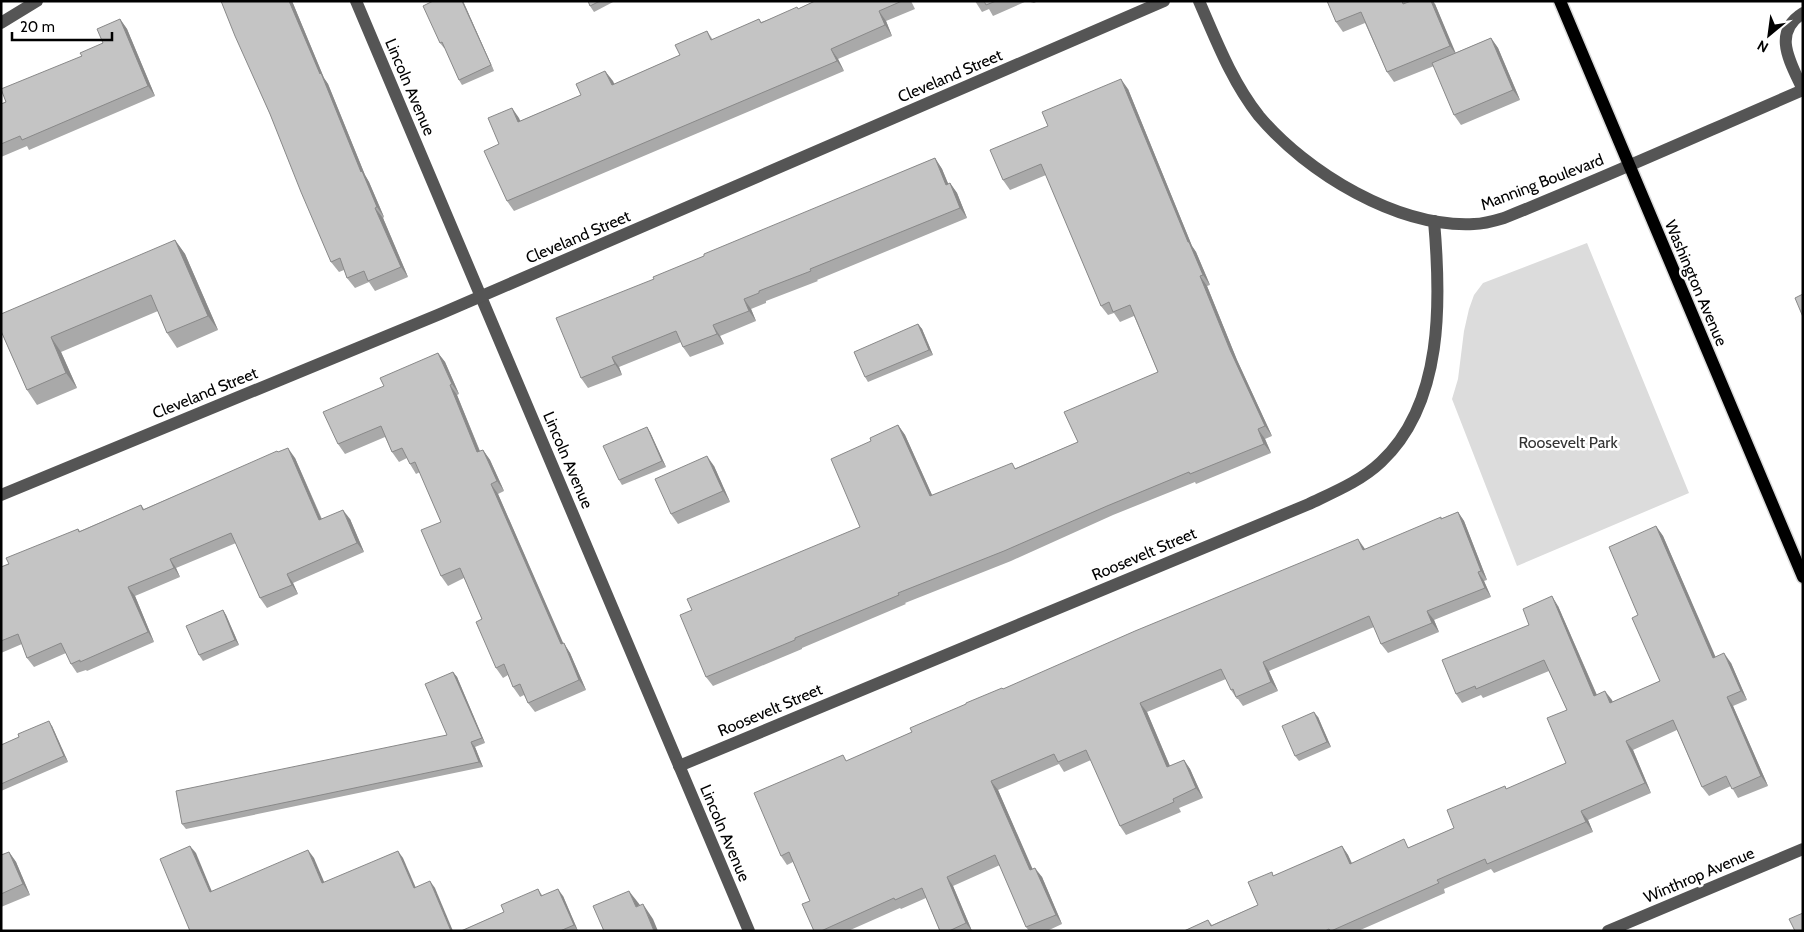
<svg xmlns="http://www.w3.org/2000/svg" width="1804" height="932" viewBox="0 0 1804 932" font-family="Cabin,sans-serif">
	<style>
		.green { fill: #dcdcdc }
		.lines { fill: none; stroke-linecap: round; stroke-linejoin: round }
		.major-casing { stroke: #dbdbdb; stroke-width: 15 }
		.minor { stroke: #555; stroke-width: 12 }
		.major { stroke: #000; stroke-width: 12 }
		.wall { fill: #a9a9a9 }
		.shaded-wall { fill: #898989 }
		.building { fill: #c4c4c4; stroke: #898989 }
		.labels { text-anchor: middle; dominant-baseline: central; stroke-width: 5; stroke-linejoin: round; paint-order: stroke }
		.street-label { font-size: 16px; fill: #000; stroke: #fff }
		.park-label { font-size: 16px; fill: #333; stroke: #fff }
	</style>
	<rect width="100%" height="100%" fill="#fff"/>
	<polygon class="green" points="1587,243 1689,493 1517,566 1452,399 1458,379 1464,331 1469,309 1474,295 1483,283"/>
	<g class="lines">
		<defs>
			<polyline id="major" points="1560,1 1803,577"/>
		</defs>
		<use href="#major" class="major-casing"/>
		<g class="minor">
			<polyline points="356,1 749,931"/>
			<path d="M1199,1C1216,40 1232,82 1259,116C1307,173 1398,228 1474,224C1484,224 1494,221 1504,218C1604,178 1703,133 1803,90"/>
			<path d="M1803,13C1771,33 1791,63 1803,90"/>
			<polyline points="1,23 37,1"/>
			<polyline points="1,495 440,314 1164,1"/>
			<path d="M679,766L1309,504C1334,492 1361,481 1381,462C1444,403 1441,300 1434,221"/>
			<polyline points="1608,931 1803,849"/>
		</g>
		<use href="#major" class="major"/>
	</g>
	<g class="wall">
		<polygon points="221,1 292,1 324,78 328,84 365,175 369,182 384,217 383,218 408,277 375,291 369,282 355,288 347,278 344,270 339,272 331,262 270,114"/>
		<polygon points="433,1 463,1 494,71 462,85 459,80 445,48 444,48 440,43"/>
		<polygon points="588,1 615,1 594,12 590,6"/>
		<polygon points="815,1 911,1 915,9 886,21 892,36 838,59 844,71 514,211 507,201 499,144 512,108 520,121 581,95 605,71 614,84 680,55 707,31 713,40 759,19 761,22 798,9"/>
		<polygon points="975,1 1038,1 1034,3 1027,1 993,16 989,9 982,12"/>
		<polygon points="1327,1 1405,1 1406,3 1435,4 1455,53 1491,38 1498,48 1520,100 1461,125 1454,115 1434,66 1394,82 1387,72 1365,23 1343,32 1336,22"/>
		<polygon points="120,19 127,29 155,96 29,150 27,146 1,157 1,104 6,102 103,43"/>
		<polygon points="1128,89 1192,246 1196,252 1210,285 1207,286 1237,360 1272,436 1265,439 1271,453 1196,484 1195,482 1113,515 1011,561 905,603 906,604 802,648 802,649 713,686 706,677 692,610 860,527 871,441 898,425 905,435 932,495 1016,468 1078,442 1158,372 1134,316 1120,322 1114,313 1108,315 1101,306 1046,175 1010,190 1003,180 1048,126"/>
		<polygon points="935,158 942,169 948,184 950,183 957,193 967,218 817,280 818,281 766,301 766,303 751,309 756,321 720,336 724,344 690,357 683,347 681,342 619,367 622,375 588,388 581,378 654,279 704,256"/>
		<polygon points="175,240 185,254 218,330 177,348 167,333 158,311 61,352 77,388 37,405 27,390 1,331"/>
		<polygon points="918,324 922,329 933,355 868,382 865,377"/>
		<polygon points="438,353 445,362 459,394 457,395 480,451 483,450 490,460 504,491 498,494 563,644 570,653 586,690 535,712 528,703 524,695 520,697 513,687 508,675 503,678 496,668 482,619 464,578 448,586 441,576 441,522 420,472 416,474 410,464 407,458 399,462 392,452 385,437 345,454 338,444 384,386"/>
		<polygon points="647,427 650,432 666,467 622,485 619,480"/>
		<polygon points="278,452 295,458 322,519 350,519 364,552 293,583 298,594 267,608 260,598 236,543 176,568 180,577 135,596 154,642 87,671 86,670 77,673 71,664 66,653 34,667 27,658 22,644 1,653 1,567 78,529 80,531 141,505 144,509"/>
		<polygon points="714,466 730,502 678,524 671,514"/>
		<polygon points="1458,512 1464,521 1487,580 1484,581 1491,597 1434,620 1439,632 1388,653 1381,644 1374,627 1269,671 1278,691 1243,706 1238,699 1237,699 1231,690 1226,679 1147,712 1170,766 1184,760 1190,769 1203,798 1179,808 1181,812 1126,835 1120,826 1091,760 1064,772 1059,764 998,790 1032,869 1042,877 1062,924 1047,931 1029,931 1026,927 1000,865 953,886 972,931 940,931 926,898 901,909 900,908 848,931 814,931 810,901 793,862 787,865 781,856 847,761 912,732 1003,689 1365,549"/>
		<polygon points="1656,526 1663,536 1715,657 1731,663 1747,700 1733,706 1768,786 1738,798 1731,786 1709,796 1702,787 1677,730 1633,750 1651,793 1588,820 1593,832 1494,873 1491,869 1444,889 1445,893 1358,931 1184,931 1208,920 1212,925 1258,905 1274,876 1342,846 1348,855 1352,863 1410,847 1454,828 1507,789 1566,763 1567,710 1549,671 1483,698 1481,695 1462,703 1456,694 1529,625 1558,606 1597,695 1612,702 1660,681 1638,615"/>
		<polygon points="223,610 226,615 239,645 203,661 199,655"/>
		<polygon points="453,672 457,677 485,743 475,747 483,767 186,829 182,824 447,735"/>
		<polygon points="1318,717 1331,747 1299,761 1295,756"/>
		<polygon points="52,726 68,762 1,791 1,745"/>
		<polygon points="9,852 16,862 30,895 1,907 1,855"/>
		<polygon points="538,889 542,895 563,896 578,931 461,931 504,912"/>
	</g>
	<g class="shaded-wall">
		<polygon points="289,1 292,1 324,78 328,84 365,175 369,182 384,217 377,207 361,172"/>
		<polygon points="462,1 463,1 494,71 491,65"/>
		<polygon points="1431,1 1433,1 1435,4 1457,56 1450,46"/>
		<polygon points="879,11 886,21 892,36 885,25"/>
		<polygon points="120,19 127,29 155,96 148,86"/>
		<polygon points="1491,38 1498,48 1520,100 1513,90"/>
		<polygon points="831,49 838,59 844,71 837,61"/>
		<polygon points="605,71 613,81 619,95 612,85"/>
		<polygon points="1121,79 1128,89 1192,246 1196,252 1210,285 1203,275 1188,242"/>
		<polygon points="512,108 519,118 525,132 518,122"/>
		<polygon points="935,158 942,169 953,195 946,185"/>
		<polygon points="950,183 957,193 967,218 960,208"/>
		<polygon points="375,208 383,218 408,277 401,267"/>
		<polygon points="175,240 185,254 218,330 208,316"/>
		<polygon points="1200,276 1207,286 1237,360 1272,436 1265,426 1230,350"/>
		<polygon points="744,299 751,309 756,321 749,311"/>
		<polygon points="918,324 922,329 933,355 929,350"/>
		<polygon points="713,325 720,336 724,344 717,334"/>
		<polygon points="51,337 61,352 77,388 66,373"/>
		<polygon points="438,353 445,362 459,394 452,384"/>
		<polygon points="612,357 619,367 622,375 615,364"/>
		<polygon points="450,385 457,395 484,462 477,452"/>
		<polygon points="898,425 905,435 937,506 930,496"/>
		<polygon points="647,427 650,432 666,467 662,461"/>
		<polygon points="1258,429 1265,439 1271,453 1264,444"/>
		<polygon points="288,448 295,458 326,530 319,520"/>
		<polygon points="483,450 490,460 504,491 497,481"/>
		<polygon points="707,456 714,466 730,502 723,491"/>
		<polygon points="491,484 498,494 568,654 561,644"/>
		<polygon points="343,510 350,519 364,552 357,543"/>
		<polygon points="1458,512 1464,521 1487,580 1481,571"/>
		<polygon points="1656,526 1663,536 1720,667 1713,658"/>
		<polygon points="1358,539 1365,549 1369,559 1363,550"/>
		<polygon points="170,559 176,568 180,577 174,568"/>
		<polygon points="1478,572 1484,581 1491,597 1485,588"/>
		<polygon points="287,574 293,583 298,594 292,585"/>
		<polygon points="128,587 135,596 154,642 148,632"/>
		<polygon points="1552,596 1558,606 1601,705 1594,696"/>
		<polygon points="223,610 226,615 239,645 235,640"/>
		<polygon points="1427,611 1434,620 1439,632 1432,623"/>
		<polygon points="564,643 570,653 586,690 579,680"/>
		<polygon points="1724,653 1731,663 1747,700 1741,691"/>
		<polygon points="1263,662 1269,671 1278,691 1271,682"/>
		<polygon points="453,672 457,677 485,743 482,738"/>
		<polygon points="1605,691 1612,700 1617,712 1610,703"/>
		<polygon points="1727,697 1733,706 1768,786 1761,776"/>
		<polygon points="1140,703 1147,712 1174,776 1167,767"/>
		<polygon points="1314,712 1318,717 1331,747 1327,742"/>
		<polygon points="49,721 52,726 68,762 64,756"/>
		<polygon points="1626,741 1633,750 1651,793 1645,783"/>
		<polygon points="471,742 475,747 483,767 479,762"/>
		<polygon points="1184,760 1190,769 1203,798 1196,788"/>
		<polygon points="991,781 998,790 1037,879 1030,870"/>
		<polygon points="1581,811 1588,820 1593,832 1586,822"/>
		<polygon points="190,846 196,853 215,899 210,892"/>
		<polygon points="1342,846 1348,855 1356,874 1350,864"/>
		<polygon points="308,850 314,858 328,891 322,883"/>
		<polygon points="398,851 403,858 419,895 414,888"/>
		<polygon points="9,852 16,862 30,895 23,884"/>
		<polygon points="1035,868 1042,877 1062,924 1056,915"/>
		<polygon points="947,877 953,886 972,931 966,923"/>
		<polygon points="430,881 435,888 453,931 451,931"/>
		<polygon points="558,889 563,896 578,931 574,925"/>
		<polygon points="629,891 640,905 636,907"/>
		<polygon points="643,904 653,919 658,931 654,931"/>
	</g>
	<g class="building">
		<polygon points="221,1 289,1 320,74 321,73 361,172 362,171 377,207 375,208 401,267 368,281 364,271 347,278 340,258 331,262 301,192 270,114 235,36"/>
		<polygon points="433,1 462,1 491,65 459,80 442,42 440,43 423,6"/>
		<polygon points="588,1 600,1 590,6"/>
		<polygon points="815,1 902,1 879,11 885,25 831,49 837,61 507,201 484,151 499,144 488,118 512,108 518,122 581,95 576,84 605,71 612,85 680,55 675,45 707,31 711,40 759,19 761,23 797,7 798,9"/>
		<polygon points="984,1 996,1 986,5"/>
		<polygon points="1327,1 1402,1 1403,4 1411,1 1431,1 1450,46 1387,72 1361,12 1336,22"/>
		<polygon points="120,19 148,86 22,140 20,136 1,144 1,104 6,102 1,89 82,56 80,53 103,43 97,29"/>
		<polygon points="1491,38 1513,90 1454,115 1432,63"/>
		<polygon points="1121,79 1188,242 1189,242 1203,275 1200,276 1230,350 1265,426 1258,429 1264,444 1190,474 1189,472 1107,506 1004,551 898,593 899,595 795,638 795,640 706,677 680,615 692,610 687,599 860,527 831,459 871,441 870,438 898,425 930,496 1012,463 1015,469 1078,442 1064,412 1158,372 1130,305 1113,312 1109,302 1101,306 1041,164 1003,180 990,150 1048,126 1042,112"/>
		<polygon points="935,158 946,185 950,183 960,208 810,269 811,271 759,291 759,293 744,299 749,311 713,325 717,334 683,347 676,331 612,357 615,364 581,378 556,318 654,279 653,277 704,256 704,254"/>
		<polygon points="175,240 208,316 167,333 151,295 51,337 66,373 27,390 1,331 1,314"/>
		<polygon points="1803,294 1803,317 1795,298"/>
		<polygon points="918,324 929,350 865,377 854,352"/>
		<polygon points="438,353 452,384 450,385 477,452 483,450 497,481 491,484 561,644 564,643 579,680 528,703 520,684 513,687 504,664 496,668 476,622 482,619 460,568 441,576 421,530 441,522 415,462 410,464 402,448 392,452 381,426 338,444 323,412 384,386 380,378"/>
		<polygon points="647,427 662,461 619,480 603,446"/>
		<polygon points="288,448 319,520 343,510 357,543 287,574 292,585 260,598 231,533 170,559 174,568 128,587 148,632 80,662 80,660 71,664 61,643 27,658 18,634 1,641 1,567 9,564 6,558 78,529 79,532 141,505 143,510 277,451 278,452"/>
		<polygon points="707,456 723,491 671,514 655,479"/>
		<polygon points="1458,512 1481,571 1478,572 1485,588 1427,611 1432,623 1381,644 1369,616 1263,662 1271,682 1236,697 1233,689 1231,690 1221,669 1140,703 1167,767 1184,760 1196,788 1173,799 1174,802 1120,826 1086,750 1058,762 1054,754 991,781 1030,870 1035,868 1056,915 1026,927 995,855 947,877 966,923 949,931 940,931 922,888 895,900 894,898 821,931 814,931 802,904 810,901 789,852 781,856 754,793 843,755 846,761 912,732 910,728 966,704 966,703 1002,688 1003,689 1135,631 1358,539 1363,550 1441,517 1441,519"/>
		<polygon points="1656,526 1713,658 1724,653 1741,691 1727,697 1761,776 1732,789 1726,776 1702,787 1673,720 1626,741 1645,783 1581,811 1586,822 1487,864 1485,859 1437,880 1439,883 1331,931 1329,929 1325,931 1184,931 1208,920 1211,926 1258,905 1248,882 1272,872 1273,876 1342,846 1350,864 1404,839 1408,848 1454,828 1447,810 1505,786 1506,789 1566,763 1547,718 1567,710 1544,660 1476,689 1475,686 1456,694 1442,660 1529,625 1523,609 1552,596 1594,696 1605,691 1610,703 1660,681 1632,618 1638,615 1609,547"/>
		<polygon points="223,610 235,640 199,655 186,626"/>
		<polygon points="453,672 482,738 471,742 479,762 182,824 176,791 447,735 425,684"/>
		<polygon points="1314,712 1327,742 1295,756 1282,726"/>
		<polygon points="49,721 64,756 1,784 1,745 19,737 18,734"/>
		<polygon points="190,846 210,892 308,850 322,883 398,851 414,888 430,881 451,931 190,931 160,859"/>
		<polygon points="9,852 23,884 1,894 1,855"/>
		<polygon points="538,889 541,896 558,889 574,925 560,931 461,931 504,912 501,905"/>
		<polygon points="629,891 636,907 643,904 654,931 604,931 593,906"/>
		<polygon points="1803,913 1803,931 1795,931 1789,919"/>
	</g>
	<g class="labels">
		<g class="street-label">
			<text transform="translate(950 76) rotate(-23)">Cleveland Street</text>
			<text transform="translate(410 87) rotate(67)">Lincoln Avenue</text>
			<text transform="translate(1542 182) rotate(-21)">Manning Boulevard</text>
			<text transform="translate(578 237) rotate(-23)">Cleveland Street</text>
			<text transform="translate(1696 283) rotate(67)">Washington Avenue</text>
			<text transform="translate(205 393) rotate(-22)">Cleveland Street</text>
			<text transform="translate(568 460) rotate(67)">Lincoln Avenue</text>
			<text transform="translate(1144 554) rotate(-23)">Roosevelt Street</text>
			<text transform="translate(770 710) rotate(-23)">Roosevelt Street</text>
			<text transform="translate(725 833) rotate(67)">Lincoln Avenue</text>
			<text transform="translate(1699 875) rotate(-23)">Winthrop Avenue</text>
		</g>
		<g class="park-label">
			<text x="1568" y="442">Roosevelt Park</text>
		</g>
	</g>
	<rect width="1804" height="932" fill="none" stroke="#000000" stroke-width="5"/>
	<g transform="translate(1769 35) rotate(209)" stroke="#ffffff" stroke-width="4" paint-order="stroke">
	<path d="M0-4L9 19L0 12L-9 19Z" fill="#000000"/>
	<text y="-8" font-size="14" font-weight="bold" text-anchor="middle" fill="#000000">N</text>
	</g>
	<path d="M12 32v8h100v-8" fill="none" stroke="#000000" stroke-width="2.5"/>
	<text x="20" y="32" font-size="15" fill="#000000" stroke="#ffffff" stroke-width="4" paint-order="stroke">20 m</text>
</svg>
